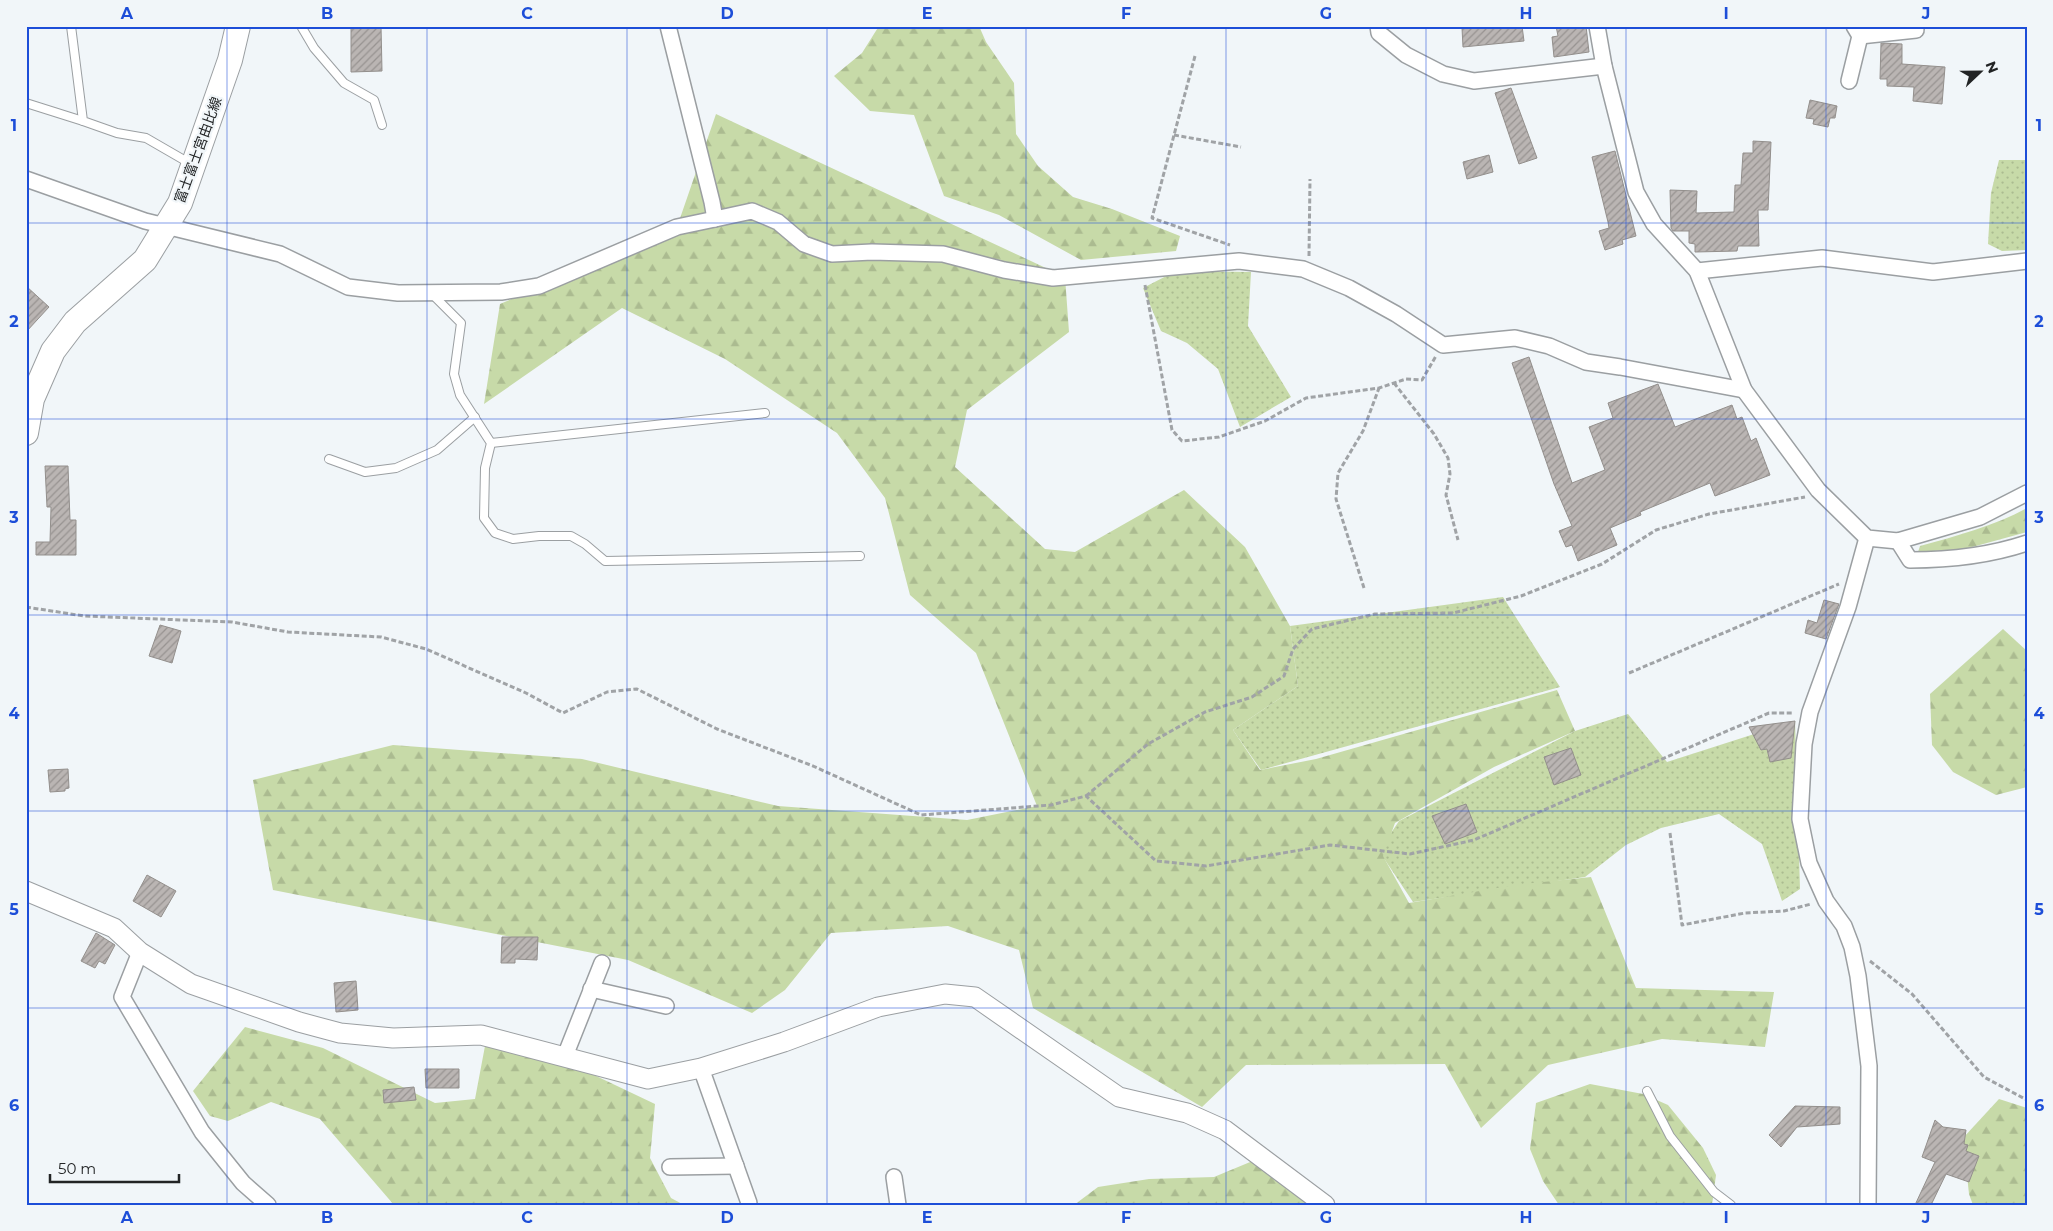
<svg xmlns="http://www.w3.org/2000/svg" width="2053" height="1231" viewBox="0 0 2053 1231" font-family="Montserrat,'Noto Sans JP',sans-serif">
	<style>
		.grass { fill: url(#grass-dots) }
		.forest { fill: url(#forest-firs) }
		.building { fill: url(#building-hatch); stroke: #938f8c }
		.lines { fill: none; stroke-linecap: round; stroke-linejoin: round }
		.service-casing { stroke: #9b9fa2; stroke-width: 10 }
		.minor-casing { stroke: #9b9fa2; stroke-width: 18 }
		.tertiary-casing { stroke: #9b9fa2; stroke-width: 21 }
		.primary-casing { stroke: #9b9fa2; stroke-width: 26 }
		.path { stroke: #a0a3a6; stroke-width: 3; stroke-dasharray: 5 2.5; stroke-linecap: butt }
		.service { stroke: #fff; stroke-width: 8 }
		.minor { stroke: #fff; stroke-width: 15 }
		.tertiary { stroke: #fff; stroke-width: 19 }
		.primary { stroke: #fff; stroke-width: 24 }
		.grid { fill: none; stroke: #1d4ed8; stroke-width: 1; stroke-opacity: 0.55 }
		.labels { text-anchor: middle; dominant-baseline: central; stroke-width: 4.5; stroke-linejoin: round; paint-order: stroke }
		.street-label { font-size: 14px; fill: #222425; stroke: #f1f6f9 }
		.neatline { fill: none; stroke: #1d4ed8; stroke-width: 2 }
		.grid-label { font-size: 16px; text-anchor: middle; font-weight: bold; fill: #1d4ed8 }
	</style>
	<defs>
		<pattern id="grass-dots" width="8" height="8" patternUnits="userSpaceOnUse" patternTransform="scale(1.25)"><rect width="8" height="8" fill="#c7daa8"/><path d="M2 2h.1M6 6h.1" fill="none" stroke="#abbb90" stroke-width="1.8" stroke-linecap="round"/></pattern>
		<pattern id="forest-firs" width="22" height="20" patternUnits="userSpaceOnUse" patternTransform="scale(1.25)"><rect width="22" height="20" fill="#c7daa8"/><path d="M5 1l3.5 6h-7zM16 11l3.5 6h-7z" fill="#abbb90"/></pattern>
		<pattern id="building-hatch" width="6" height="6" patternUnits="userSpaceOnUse" patternTransform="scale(1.25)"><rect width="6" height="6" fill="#bab5b3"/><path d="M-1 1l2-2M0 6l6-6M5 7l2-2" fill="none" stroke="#979391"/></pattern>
	</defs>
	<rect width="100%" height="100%" fill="#f1f6f9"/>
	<g class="grass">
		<polygon points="1999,160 2027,160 2027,250 2002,251 1988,244 1991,193"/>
		<polygon points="1176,271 1251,272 1248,326 1291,397 1240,427 1218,369 1187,343 1161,331 1143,288"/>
		<polygon points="1503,597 1560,687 1261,770 1233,730 1298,686 1290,626"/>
		<polygon points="1628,714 1667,762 1795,721 1800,889 1782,901 1762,844 1719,814 1661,828 1626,845 1585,877 1413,902 1379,851 1399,821 1575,731"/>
	</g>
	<g class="forest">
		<polygon points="879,26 979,26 986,42 1014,83 1016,134 1038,166 1073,197 1112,209 1180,236 1176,251 1081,260 999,215 944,196 914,115 870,111 834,76 862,53"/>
		<polygon points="716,114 1065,277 1069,332 967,410 955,467 1045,549 1075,552 1184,490 1245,547 1290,626 1298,686 1233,730 1260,770 1316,759 1557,690 1575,731 1494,767 1395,823 1383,856 1409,903 1515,885 1591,877 1636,988 1774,992 1765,1047 1662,1039 1548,1065 1481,1128 1445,1064 1246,1065 1202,1107 1033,1008 1019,950 948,926 831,933 785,990 752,1013 628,960 273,890 253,780 393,745 582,759 778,806 967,820 1037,806 976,653 910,595 885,498 837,433 725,359 622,308 484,404 500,304 677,227"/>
		<path d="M2027,508V532L1965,549L1918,552L1920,546C1956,536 1994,526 2027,508Z"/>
		<polygon points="2003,629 2027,651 2027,787 1996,795 1953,772 1932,745 1930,694"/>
		<polygon points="245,1027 323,1048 435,1103 475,1099 485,1046 594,1075 655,1104 650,1158 671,1198 684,1205 394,1205 320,1119 271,1102 228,1121 210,1116 193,1091"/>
		<polygon points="1590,1084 1643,1094 1668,1105 1703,1148 1716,1175 1712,1205 1559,1205 1543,1181 1530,1149 1536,1103"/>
		<polygon points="1999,1099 2027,1108 2027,1205 1973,1205 1969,1194 1963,1138"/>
		<polygon points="1255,1160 1323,1205 1074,1205 1098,1187 1149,1179 1214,1177"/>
	</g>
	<g class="building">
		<polygon points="351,26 381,26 382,71 351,72"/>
		<polygon points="1499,26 1522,26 1524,41 1463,47 1462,28"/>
		<polygon points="1556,26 1586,26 1589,52 1554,57 1552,37 1558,36"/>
		<polygon points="1881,43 1902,44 1902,64 1945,67 1942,104 1913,101 1914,87 1887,86 1887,79 1880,79"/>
		<polygon points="1511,88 1537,158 1519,164 1495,93"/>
		<polygon points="1810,100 1837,106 1835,118 1830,118 1828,127 1813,124 1814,119 1806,118"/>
		<polygon points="1753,141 1771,142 1768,210 1758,210 1759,246 1738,246 1737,251 1695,252 1695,244 1689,243 1689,231 1673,231 1671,228 1670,190 1697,191 1696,213 1734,212 1735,185 1741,185 1743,153 1753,153"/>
		<polygon points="1615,151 1636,236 1622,240 1623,244 1605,250 1599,231 1609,228 1608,222 1592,157"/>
		<polygon points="1489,155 1493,172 1467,179 1463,162"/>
		<polygon points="26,286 49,307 26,332"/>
		<polygon points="1529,357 1572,483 1605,470 1589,427 1613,418 1608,403 1658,384 1675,427 1732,405 1737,419 1742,417 1751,441 1756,438 1770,475 1715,496 1710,483 1640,512 1641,515 1610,528 1617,545 1578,561 1572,545 1566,547 1559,531 1572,526 1554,484 1512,363"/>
		<polygon points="45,466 68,466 70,520 76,520 76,555 36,555 36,542 50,542 51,507 47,507"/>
		<polygon points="1824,600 1839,604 1826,639 1805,633 1808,620 1817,623"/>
		<polygon points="160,625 181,631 172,663 149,656"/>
		<polygon points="1795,721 1791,758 1770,762 1767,749 1761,750 1749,727"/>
		<polygon points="1571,748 1581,775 1554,785 1544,757"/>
		<polygon points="68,769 69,788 65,789 65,791 50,792 48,770"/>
		<polygon points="1466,804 1477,832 1445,844 1432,816"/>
		<polygon points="147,875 176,891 161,917 133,901"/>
		<polygon points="96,933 115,945 105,964 99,961 95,968 81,961"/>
		<polygon points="502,937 538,937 537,960 515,959 515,963 501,963"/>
		<polygon points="356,981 358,1010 336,1012 334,983"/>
		<polygon points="425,1069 459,1069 459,1088 426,1088"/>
		<polygon points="414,1087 416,1100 384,1103 383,1090"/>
		<polygon points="1795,1106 1840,1107 1840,1124 1797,1127 1781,1147 1769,1135"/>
		<polygon points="1935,1120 1943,1127 1966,1130 1964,1144 1968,1145 1966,1151 1979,1156 1969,1182 1946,1174 1931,1205 1915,1205 1935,1162 1922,1157"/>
	</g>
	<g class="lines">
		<defs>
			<g id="service">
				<polyline points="71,26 83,121 117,133 146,138 191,164"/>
				<polyline points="301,26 314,48 344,83 374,100 382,125"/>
				<polyline points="26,103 83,121"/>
				<polyline points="432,294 461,323 454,374 460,395 491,443 485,468 484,518 495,533 513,539 539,536 571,536 585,544 605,561 860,556"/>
				<polyline points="491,443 765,413"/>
				<polyline points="329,459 365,472 396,468 437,450 475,417"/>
				<polyline points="1647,1091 1670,1136 1714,1192 1731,1205"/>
			</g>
			<g id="minor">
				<polyline points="1378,26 1379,33 1406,55 1443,74 1474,81 1604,66"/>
				<polyline points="1597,26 1604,66 1636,192 1654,224 1697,271 1744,390 1818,490 1867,538 1898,541 1980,517 2027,493"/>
				<polyline points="1860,36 1916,30"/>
				<polyline points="1849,81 1860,36 1854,26"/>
				<polyline points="26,179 145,221 280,254 348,287 398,293 501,292 539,286 677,227 715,219 712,202 668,26"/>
				<polyline points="715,219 752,211 778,222 804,244 832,254 872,252 943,254 1004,270 1053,278 1239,261 1303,269 1349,288 1396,314 1443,345 1515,338 1549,346 1586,362 1620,367 1744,390"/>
				<polyline points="1697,271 1822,258 1933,272 2027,261"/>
				<polyline points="1867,538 1848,607 1810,712 1804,744 1800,819 1809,863 1826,901 1844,926 1852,947 1858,976 1869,1066 1868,1205"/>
				<path d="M1898,541L1910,560C1950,560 1988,556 2027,543"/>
				<polyline points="140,952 122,997 202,1132 243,1183 268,1205"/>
				<polyline points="591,989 666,1006"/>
				<polyline points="565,1056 602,963"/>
				<polyline points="701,1068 749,1203"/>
				<polyline points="670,1167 736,1166"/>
				<polyline points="894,1177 898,1205"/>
			</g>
			<polyline id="tertiary" points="26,891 114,928 140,952 191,984 299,1022 340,1033 393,1038 481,1035 648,1079 701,1068 784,1042 878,1007 945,994 975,997 1119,1097 1187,1113 1225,1130 1325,1205"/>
			<polyline id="primary" points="26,433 32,399 53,351 75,322 145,260 180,203 230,60 238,26"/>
		</defs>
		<use href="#service" class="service-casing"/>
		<use href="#minor" class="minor-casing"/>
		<use href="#tertiary" class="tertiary-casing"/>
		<use href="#primary" class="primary-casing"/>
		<g class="path">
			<polyline points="1195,56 1152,218 1230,245"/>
			<polyline points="1174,135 1241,147"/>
			<polyline points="1309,256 1310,179"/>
			<polyline points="1145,285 1172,430 1182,441 1219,437 1265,421 1306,398 1379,388 1406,379 1422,380 1436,356"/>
			<polyline points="1394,383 1434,434 1448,458 1450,474 1446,495 1458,540"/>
			<polyline points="1364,588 1336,499 1338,473 1363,431 1379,388"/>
			<polyline points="26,607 84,616 232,622 288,632 381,637 426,649 526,693 563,713 607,692 637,689 717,729 813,766 921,815 1051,805 1086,796 1156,861 1206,866 1330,845 1410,854 1474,840 1769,713 1794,713"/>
			<polyline points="1629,673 1839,584"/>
			<polyline points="1086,796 1148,744 1205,712 1252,697 1284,676 1293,649 1312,629 1375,614 1453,613 1521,596 1602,564 1656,530 1709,514 1805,497"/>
			<polyline points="1670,833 1682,925 1745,913 1784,911 1811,904"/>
			<polyline points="1870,961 1912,994 1984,1077 2027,1100"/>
		</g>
		<use href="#service" class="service"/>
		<use href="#minor" class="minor"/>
		<use href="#tertiary" class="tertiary"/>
		<use href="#primary" class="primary"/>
	</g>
	<path class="grid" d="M227,26V1205M427,26V1205M627,26V1205M827,26V1205M1026,26V1205M1226,26V1205M1426,26V1205M1626,26V1205M1826,26V1205M26,223H2027M26,419H2027M26,615H2027M26,811H2027M26,1008H2027"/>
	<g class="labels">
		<g class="street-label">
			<text transform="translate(198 150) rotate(-70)">富士富士宮由比線</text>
		</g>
	</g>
	<rect width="2053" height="1231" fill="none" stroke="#f1f6f9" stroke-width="55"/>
	<g transform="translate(1980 72) rotate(68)" stroke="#f1f6f9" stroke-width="4" paint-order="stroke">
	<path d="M0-4L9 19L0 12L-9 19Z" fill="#222425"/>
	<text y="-8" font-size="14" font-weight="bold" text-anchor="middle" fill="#222425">N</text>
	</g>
	<path d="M50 1174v8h129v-8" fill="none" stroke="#222425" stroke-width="2.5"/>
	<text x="58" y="1174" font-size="15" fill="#222425" stroke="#f1f6f9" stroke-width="4" paint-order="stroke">50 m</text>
	<rect x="28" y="28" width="1998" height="1176" class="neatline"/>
	<g class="grid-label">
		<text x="127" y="19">A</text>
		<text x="327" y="19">B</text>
		<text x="527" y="19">C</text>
		<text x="727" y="19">D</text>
		<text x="927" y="19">E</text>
		<text x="1126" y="19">F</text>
		<text x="1326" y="19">G</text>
		<text x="1526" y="19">H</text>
		<text x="1726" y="19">I</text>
		<text x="1926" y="19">J</text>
		<text x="14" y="131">1</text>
		<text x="2039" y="131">1</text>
		<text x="14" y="327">2</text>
		<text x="2039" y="327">2</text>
		<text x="14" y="523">3</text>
		<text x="2039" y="523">3</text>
		<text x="14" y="719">4</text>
		<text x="2039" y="719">4</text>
		<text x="14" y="915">5</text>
		<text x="2039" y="915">5</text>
		<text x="14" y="1111">6</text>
		<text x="2039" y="1111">6</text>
		<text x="127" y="1223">A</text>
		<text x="327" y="1223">B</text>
		<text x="527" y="1223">C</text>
		<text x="727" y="1223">D</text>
		<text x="927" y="1223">E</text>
		<text x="1126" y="1223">F</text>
		<text x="1326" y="1223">G</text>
		<text x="1526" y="1223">H</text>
		<text x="1726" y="1223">I</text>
		<text x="1926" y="1223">J</text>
	</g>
</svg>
